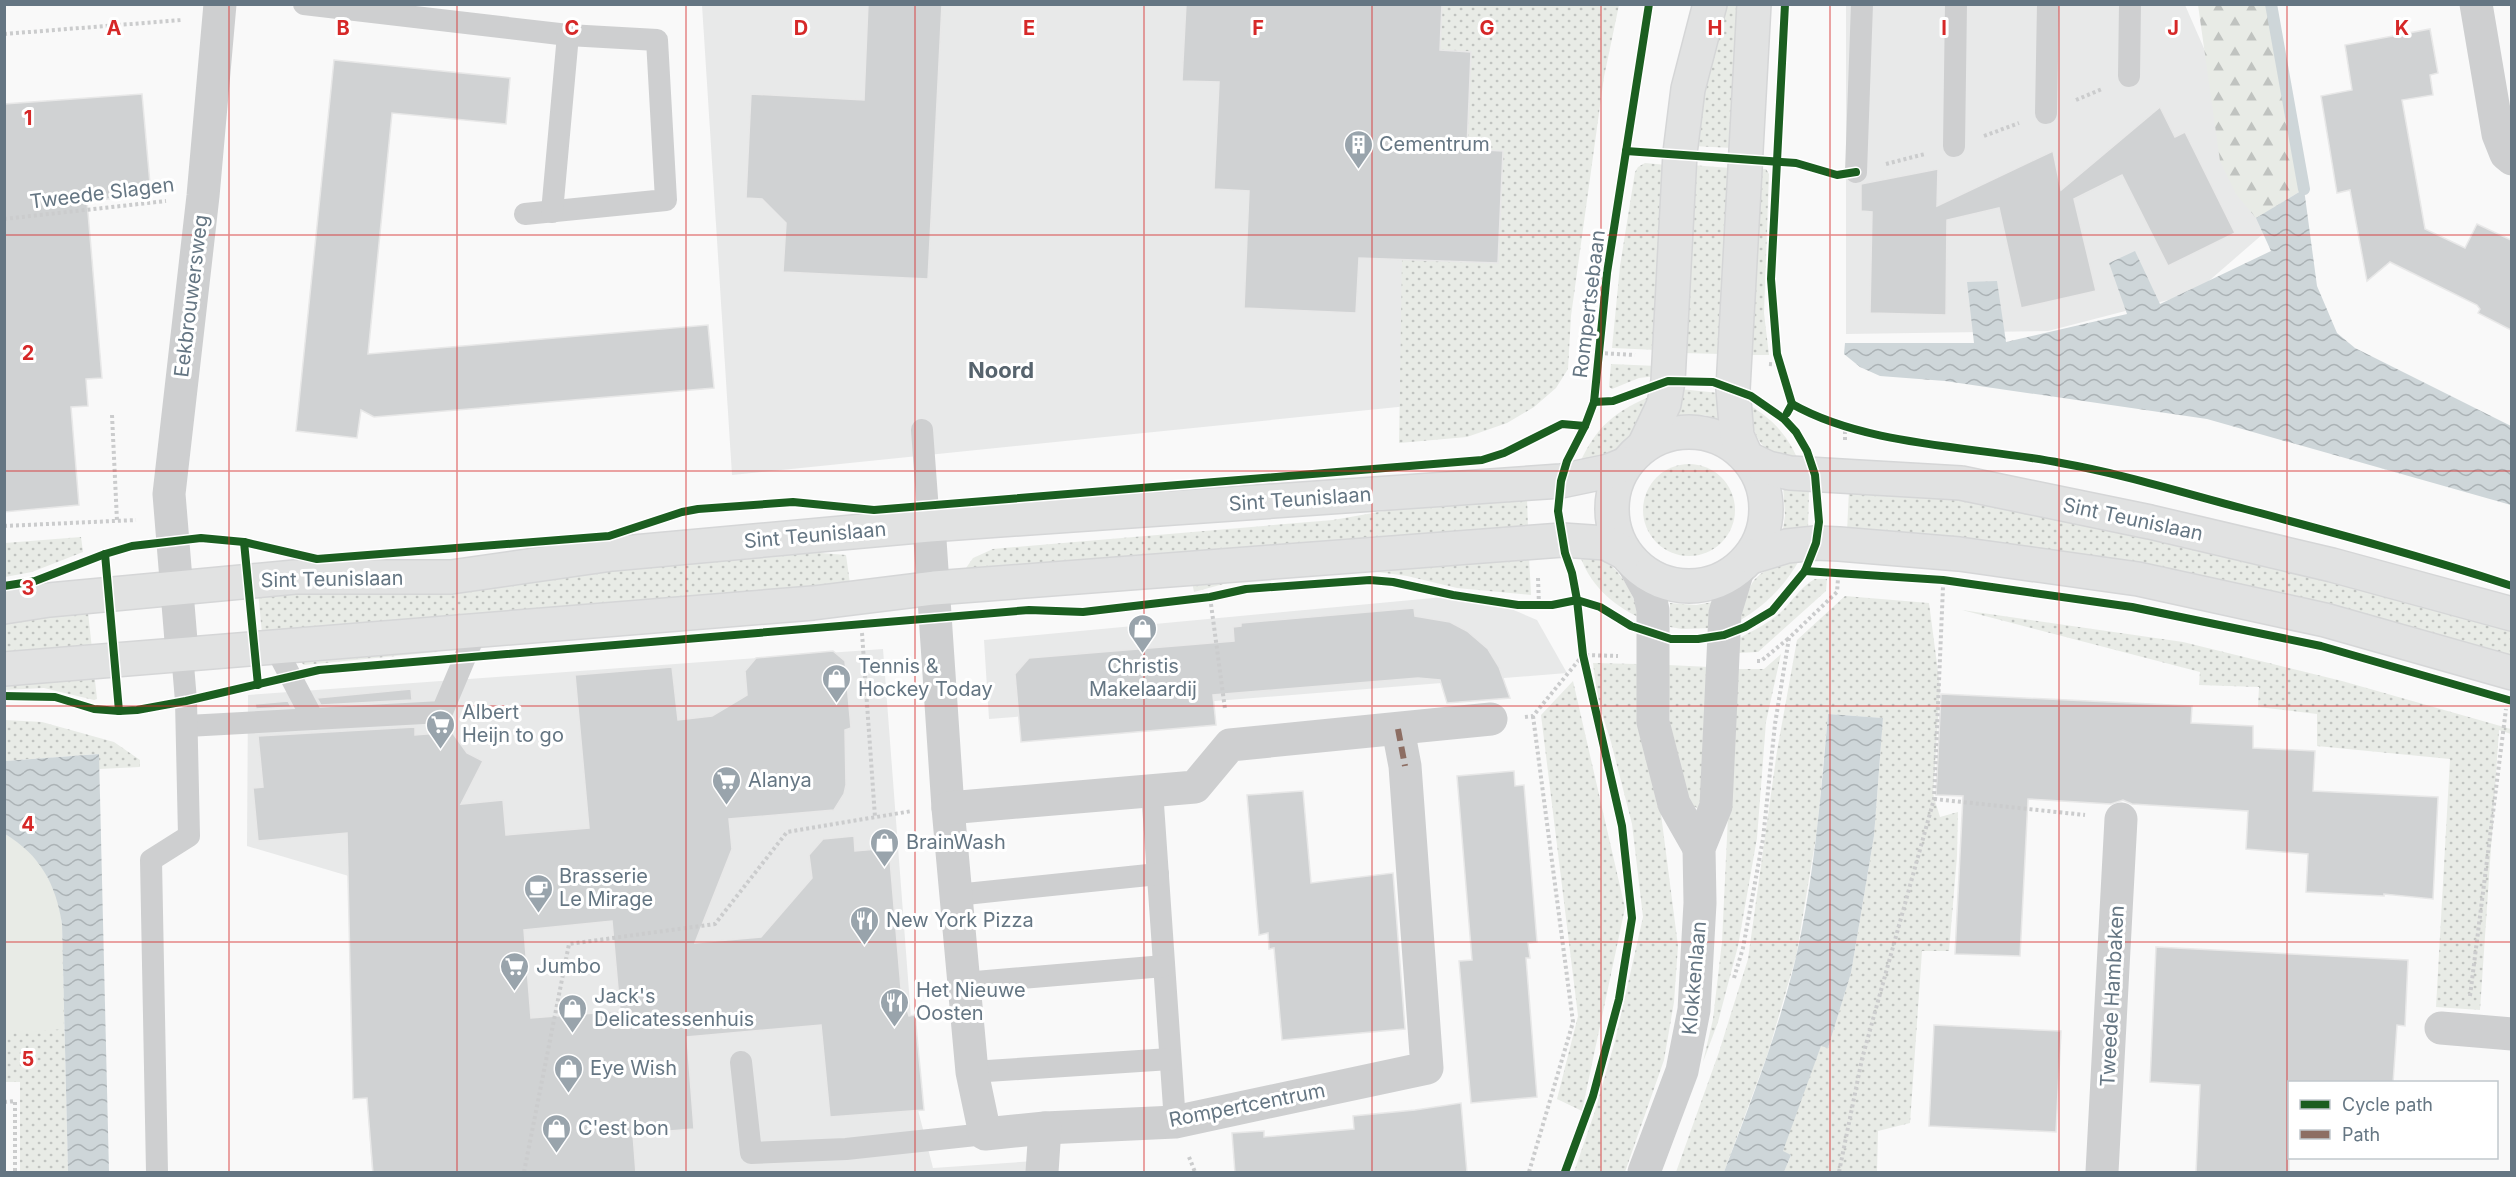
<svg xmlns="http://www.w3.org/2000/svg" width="2516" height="1177" viewBox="0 0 2516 1177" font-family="Inter,sans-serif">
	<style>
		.built { fill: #e8e9e9 }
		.grass { fill: url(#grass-dots) }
		.forest { fill: url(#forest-firs) }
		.green { fill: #e8ebe6 }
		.water { fill: url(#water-waves) }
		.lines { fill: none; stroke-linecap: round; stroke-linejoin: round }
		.stream { stroke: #ced6d9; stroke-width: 12 }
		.building { fill: #d0d2d3; stroke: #e8e8e8; stroke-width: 1.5; fill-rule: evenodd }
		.secondary-casing { stroke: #d5d6d7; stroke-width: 36 }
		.path { stroke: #cbcccd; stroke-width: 4; stroke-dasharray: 3 3; stroke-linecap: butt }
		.lane { stroke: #cecfd0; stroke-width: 22 }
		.street { stroke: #cecfd0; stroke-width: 33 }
		.secondary { stroke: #e1e2e2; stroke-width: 33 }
		.quiet { stroke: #8d6e63; stroke-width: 6; stroke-dasharray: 12 6; stroke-linecap: butt }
		.cycleway-casing { stroke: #fff; stroke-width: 11 }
		.cycleway { stroke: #1b5e20; stroke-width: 8 }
		.grid { fill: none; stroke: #d62828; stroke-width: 1.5; stroke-opacity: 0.55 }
		.labels { text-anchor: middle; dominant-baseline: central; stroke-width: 6; stroke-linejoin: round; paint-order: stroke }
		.poi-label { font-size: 20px; fill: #657683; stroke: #fff; text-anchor: start }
		.street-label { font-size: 20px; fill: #657683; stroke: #fff }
		.quarter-label { font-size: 22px; font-weight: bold; fill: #57646e; stroke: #fff }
		.grid-label { font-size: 20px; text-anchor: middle; font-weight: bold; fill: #d62828; stroke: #fff; stroke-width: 6; stroke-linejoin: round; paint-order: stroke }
	</style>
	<defs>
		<pattern id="grass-dots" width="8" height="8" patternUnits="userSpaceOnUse" patternTransform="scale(1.5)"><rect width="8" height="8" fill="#e8ebe6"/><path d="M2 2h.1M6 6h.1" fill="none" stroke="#c0c3c0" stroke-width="1.8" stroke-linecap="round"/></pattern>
		<pattern id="forest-firs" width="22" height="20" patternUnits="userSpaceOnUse" patternTransform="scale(1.5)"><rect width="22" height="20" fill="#e8ebe6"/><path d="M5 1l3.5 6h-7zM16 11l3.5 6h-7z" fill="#c0c3c0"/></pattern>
		<pattern id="water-waves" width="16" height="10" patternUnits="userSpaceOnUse" patternTransform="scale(1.5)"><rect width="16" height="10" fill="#ced6d9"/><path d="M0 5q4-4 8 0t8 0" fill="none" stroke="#abb2b5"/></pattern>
	</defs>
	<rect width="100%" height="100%" fill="#f9f9f9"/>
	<g class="built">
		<polygon points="702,5 1584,5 1516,395 732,475"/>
		<polygon points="1846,5 2185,5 2279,220 2195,293 2048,331 1846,334"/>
		<polygon points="1476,594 1537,620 1567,673 989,719 984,640"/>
		<polygon points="883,649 918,1110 933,1168 1035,1161 1036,1172 372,1172 352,877 247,846 248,695"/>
	</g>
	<g class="grass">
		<polygon points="1442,5 1619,5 1604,77 1571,316 1568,369 1556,388 1534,407 1507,423 1467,437 1399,443 1402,259 1498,263 1467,149 1471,52 1440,50"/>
		<polygon points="1725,5 1739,5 1733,148 1692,146 1697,99"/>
		<polygon points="1645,163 1667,165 1657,350 1612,348 1620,266 1635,172 1638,167"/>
		<polygon points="1691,165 1731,168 1721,354 1681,353"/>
		<polygon points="1759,169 1766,169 1769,174 1764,313 1769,355 1750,355"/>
		<polygon points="1611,364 1657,366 1656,376 1639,378 1612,389 1609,387"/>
		<polygon points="1680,389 1719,393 1718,420 1705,415 1679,415"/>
		<path d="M1654,395L1639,427L1613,452L1579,465C1595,427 1616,410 1654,395Z"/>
		<path d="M1748,404C1772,419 1787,434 1798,460C1760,455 1754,439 1748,404Z"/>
		<circle cx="1689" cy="510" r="46"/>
		<polygon points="1783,486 1809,488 1808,529 1783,529 1785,515"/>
		<polygon points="1849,490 1958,497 2147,532 2511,627 2511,659 1847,532"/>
		<polygon points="1527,498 1528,528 968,572 966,568 973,558 993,549 1333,520 1413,506"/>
		<polygon points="81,537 83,552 32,572 5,577 5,543"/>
		<polygon points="797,551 846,555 850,584 262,634 258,591 550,574"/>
		<path d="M1579,553C1615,556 1631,586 1640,618C1611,604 1589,584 1579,553Z"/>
		<polygon points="1529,556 1531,595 1457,588 1407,576 1370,571 1231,582 1194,592 1192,582"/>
		<path d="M1800,559C1784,587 1766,605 1739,621C1751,576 1753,571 1800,559Z"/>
		<path d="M1815,579H1827L1826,591L1758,652L1737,653L1738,639C1752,631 1767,624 1780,613C1792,602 1800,587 1815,579Z"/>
		<polygon points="1845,596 1929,603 1940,687 1933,794 1940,817 1958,812 1957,856 1949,951 1922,951 1910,1123 1878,1131 1877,1172 1784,1172 1791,1155 1782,1152 1821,1045 1828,1048 1851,973 1874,836 1883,718 1828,714 1817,831 1796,957 1768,1053 1724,1172 1676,1172 1719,1052 1748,959 1777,751 1797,640"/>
		<polygon points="1713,602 1712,628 1682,629 1670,627 1670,603 1696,605"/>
		<polygon points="1962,610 2183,642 2342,681 2511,729 2511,734 2499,730 2480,1010 2436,1007 2450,759 2317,746 2317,714 2258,707 2259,687 2199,685 2200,672"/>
		<polygon points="88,612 92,649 5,658 5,620"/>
		<polygon points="444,645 437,652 304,665 296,657"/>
		<polygon points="1781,654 1766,722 1757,838 1738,946 1718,1022 1703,1062 1713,1019 1722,942 1735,669 1764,669"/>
		<polygon points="1593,663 1637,664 1661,814 1678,946 1674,1002 1664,1060 1625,1172 1574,1172 1595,1111 1615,1041 1643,917 1632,824 1611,742 1598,701"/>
		<polygon points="1668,665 1710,667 1701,807 1697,808 1689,804 1670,726"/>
		<polygon points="94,671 97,699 94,700 44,688 5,690 5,679"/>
		<polygon points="1573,681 1625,908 1582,1111 1557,1099 1578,1016 1541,715"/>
		<polygon points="5,720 42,722 114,742 140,760 140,767 99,769 98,754 5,761"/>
		<polygon points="5,834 62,924 68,1172 20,1172 20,1082 5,1082"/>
	</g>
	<polygon class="forest" points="2198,5 2271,5 2304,189 2256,218 2236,194 2220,161"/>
	<polygon class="green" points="5,834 24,845 44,870 58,897 62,924 64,1029 5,1034"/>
	<g class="water">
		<polygon points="2304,189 2317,286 2337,333 2355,348 2511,426 2511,505 2207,419 1945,381 1880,376 1860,367 1844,354 1845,343 1974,343 1967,282 1997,281 2006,342 2127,314 2109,263 2135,251 2160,304 2271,251 2256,218"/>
		<path d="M1828,714L1883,718L1874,836L1851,973L1828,1048L1821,1046L1783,1151L1791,1155L1784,1172H1724C1751,1102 1779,1030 1796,957C1814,879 1821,794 1828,714Z"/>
		<path d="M99,754L109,1172H68L62,924C56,884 40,855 5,834V761Z"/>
	</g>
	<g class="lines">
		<polyline class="stream" points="2271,4 2304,189"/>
	</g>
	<g class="building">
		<polygon points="868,4 942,4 928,279 783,272 786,223 762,199 746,198 751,94 864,100"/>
		<polygon points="1186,4 1442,4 1440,50 1471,52 1467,149 1503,151 1498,263 1359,258 1356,313 1244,308 1249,191 1214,189 1219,82 1182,81"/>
		<polygon points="2430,29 2438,73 2430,75 2433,95 2402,100 2425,229 2465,248 2477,224 2511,240 2511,330 2478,313 2480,309 2477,305 2390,262 2367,281 2350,190 2337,193 2321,96 2352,90 2345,45"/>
		<polygon points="334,60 510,78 506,124 392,113 368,354 708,325 714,388 374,417 361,410 357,438 296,431"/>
		<polygon points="142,94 151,195 87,201 102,378 86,379 88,406 71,407 79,505 4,512 4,104"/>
		<polygon points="2160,107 2175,137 2185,132 2235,233 2168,266 2122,175 2074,199 2096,291 2021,308 1999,208 1947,220 1946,315 1870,313 1872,212 1861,211 1861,184 1938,169 1937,206 2053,151 2061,190"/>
		<polygon points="1414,608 1415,616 1450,622 1467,631 1488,649 1499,667 1510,698 1447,703 1440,680 1418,678 1213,695 1216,725 1021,742 1015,674 1029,658 1234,641 1233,627 1241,626 1241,623"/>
		<path d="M833,651L845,661L851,728L845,730L846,785L844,794L834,810L729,819L732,849L695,943L761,937L812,878L809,855L823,839L854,836L855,851L889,848L901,988L909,1016L915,1015L924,1110L830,1117L821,1025L687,1037L694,1129L633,1134L636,1173H373L367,1098L353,1099L347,833L258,841L253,788L263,787L258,736L415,727V735L452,732L467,753L483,761L461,804L503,800L506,835L589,828L575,675L672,667L678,720L712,716L747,695L745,671L756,658ZM612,921L620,1011L531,1018L524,930Z"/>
		<polygon points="411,689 412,700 321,705 317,698"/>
		<polygon points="1941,694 2192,706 2191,723 2253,726 2253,748 2315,751 2313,791 2438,797 2433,899 2384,894 2384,896 2306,892 2308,854 2246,849 2248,811 2132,804 2123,800 2111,804 2028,799 2020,956 1955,954 1963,796 1936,795"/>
		<polygon points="288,701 291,707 256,709 255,704"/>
		<polygon points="1514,771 1515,786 1524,785 1537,942 1528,943 1530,958 1526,958 1537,1097 1471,1103 1459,961 1472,960 1457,776"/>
		<polygon points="1303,791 1311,883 1393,873 1405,1029 1282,1040 1274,948 1269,949 1268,933 1259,935 1247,795"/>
		<polygon points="2156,947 2408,960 2405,1026 2397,1025 2393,1083 2289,1083 2289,1173 2196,1173 2200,1085 2150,1082"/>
		<polygon points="1934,1025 2061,1031 2056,1132 1929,1126"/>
		<polygon points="1461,1103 1467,1173 1235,1173 1232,1133 1264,1131 1264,1137 1354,1129 1353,1116 1415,1110"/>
	</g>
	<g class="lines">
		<defs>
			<g id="secondary">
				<circle cx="1689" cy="509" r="77"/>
				<polyline points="1644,446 1664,404 1668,381 1680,153 1688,89 1710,4"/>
				<polyline points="1745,454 1737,436 1733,389 1754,4"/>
				<polyline points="1749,459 1768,468 1790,473 1961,483 2150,522 2332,565 2512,614"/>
				<polyline points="1751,557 1787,546 1816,543 1839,544 1959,554 2138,579 2325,620 2512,673"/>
				<polyline points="4,607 49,600 295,577 451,577 612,554 929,525 1561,481 1609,471 1626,464"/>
				<polyline points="4,669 813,603 934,588 1562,540 1606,543 1625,553"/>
			</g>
		</defs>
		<use href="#secondary" class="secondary-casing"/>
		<g class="path">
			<polyline points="4,34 182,20"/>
			<polyline points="2076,100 2102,89"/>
			<polyline points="1984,136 2019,123"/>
			<polyline points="1886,164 1925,154"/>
			<polyline points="4,219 166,201"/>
			<polyline points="1599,353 1635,355"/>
			<polyline points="1769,364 1780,365"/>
			<polyline points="112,415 117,521"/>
			<polyline points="1845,440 1845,426"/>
			<polyline points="4,526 136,520"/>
			<polyline points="1538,578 1539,605"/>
			<polyline points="1211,604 1225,709"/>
			<polyline points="862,633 875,817"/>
			<polyline points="1757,661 1761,661 1789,638"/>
			<polyline points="1525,717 1533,716 1583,655 1618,656"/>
			<polyline points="1934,799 2085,815"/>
			<polyline points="1734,978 1743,948 1763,839 1775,724 1789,638 1837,592 1838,579"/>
			<polyline points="2470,996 2506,709"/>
			<polyline points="4,1102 15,1101 15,1172"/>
			<polyline points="1189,1157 1195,1172"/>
			<polyline points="524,1172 569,944 715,924 787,832 912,811"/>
			<polyline points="1529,1172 1573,1022 1533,716"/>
			<polyline points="1839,1172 1862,1059 1934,799 1943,587"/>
		</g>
		<g class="lane">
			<polyline points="304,4 568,35 657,40 666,200 525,214"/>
			<polyline points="2129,76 2130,4"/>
			<polyline points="2046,113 2048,4"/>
			<polyline points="1954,146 1956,4"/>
			<polyline points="1856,172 1862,4"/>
			<polyline points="552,212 568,35"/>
			<polyline points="922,430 929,525"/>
			<polyline points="274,645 313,719"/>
			<polyline points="187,726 442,712 477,629"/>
			<polyline points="1152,790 1175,1122"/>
			<polyline points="956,895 1158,874"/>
			<polyline points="964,983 1164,966"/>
			<polyline points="741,1062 751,1153 846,1149 985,1134"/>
			<polyline points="972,1072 1170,1059"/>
			<polyline points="157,1172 151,860 189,836 186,701 182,653"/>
		</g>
		<g class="street">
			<polyline points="2476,4 2498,134 2506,154 2512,159"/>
			<polyline points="929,525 948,808 972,1072 985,1134 1045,1128 1175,1122 1427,1068 1405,766 1398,729"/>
			<polyline points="1633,563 1649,592 1653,610 1653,722 1674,804 1699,848"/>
			<polyline points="182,653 169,494 203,196 220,4"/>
			<polyline points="948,808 1195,787 1230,745 1491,719"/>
			<polyline points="2441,1028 2512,1034"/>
			<polyline points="1042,1172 1045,1128"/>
			<polyline points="1644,1172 1682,1071 1694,1010 1700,903 1699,848 1716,806 1725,613 1738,570"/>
			<polyline points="2102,1172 2121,819"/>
		</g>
		<use href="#secondary" class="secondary"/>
		<polyline class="quiet" points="1398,729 1405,766"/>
		<defs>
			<g id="cycleway">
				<polyline points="1785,4 1771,279 1777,354 1792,404 1787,413"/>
				<polyline points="1626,151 1796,163 1837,175 1856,172"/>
				<path d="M1792,404C1868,447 1975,446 2061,463C2123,474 2184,493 2245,509C2335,533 2424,557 2512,586"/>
				<polyline points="244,542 258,685"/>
				<polyline points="105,554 119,711"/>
				<polyline points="1805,571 1943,580 2132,607 2321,646 2512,701"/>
				<polyline points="4,586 35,581 105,554 132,546 201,538 244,542 317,559 609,536 682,512 698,509 793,502 874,510 1482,460 1504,453 1562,424 1585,426"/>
				<polyline points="4,696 55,697 94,709 119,711 137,710 186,701 319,670 1029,610 1083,612 1210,597 1246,589 1370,580 1393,582 1453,595 1518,605 1552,605 1577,600 1600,607 1631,626 1671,639 1698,639 1724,635 1745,627 1772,611 1805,571 1816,543 1819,522 1815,475 1807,451 1796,432 1784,419 1751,396 1713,382 1668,381 1613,401 1594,402"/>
				<polyline points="1565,1172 1593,1096 1619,999 1632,918 1622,826 1583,655 1577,600 1572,573 1565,553 1558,511 1561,481 1567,461 1585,426 1594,402 1607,273 1649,4"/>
			</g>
		</defs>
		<use href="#cycleway" class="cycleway-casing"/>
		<use href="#cycleway" class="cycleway"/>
	</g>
	<path class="grid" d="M229,4V1172M457,4V1172M686,4V1172M915,4V1172M1144,4V1172M1372,4V1172M1601,4V1172M1830,4V1172M2059,4V1172M2287,4V1172M4,235H2512M4,471H2512M4,706H2512M4,942H2512"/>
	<defs>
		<symbol id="building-pin" viewBox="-11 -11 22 30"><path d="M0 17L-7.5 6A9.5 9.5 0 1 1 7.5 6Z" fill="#99a4ac" stroke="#fff"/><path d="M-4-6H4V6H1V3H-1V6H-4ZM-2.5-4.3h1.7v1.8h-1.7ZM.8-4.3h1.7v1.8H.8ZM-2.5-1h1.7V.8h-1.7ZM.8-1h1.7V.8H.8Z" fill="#fff"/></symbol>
		<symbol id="shop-pin" viewBox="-11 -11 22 30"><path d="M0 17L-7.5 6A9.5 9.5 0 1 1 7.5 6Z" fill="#99a4ac" stroke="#fff"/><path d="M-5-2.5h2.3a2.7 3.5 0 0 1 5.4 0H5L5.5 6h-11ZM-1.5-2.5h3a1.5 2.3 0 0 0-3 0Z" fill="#fff"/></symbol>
		<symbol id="supermarket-pin" viewBox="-11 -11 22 30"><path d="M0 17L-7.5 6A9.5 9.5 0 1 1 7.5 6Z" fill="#99a4ac" stroke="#fff"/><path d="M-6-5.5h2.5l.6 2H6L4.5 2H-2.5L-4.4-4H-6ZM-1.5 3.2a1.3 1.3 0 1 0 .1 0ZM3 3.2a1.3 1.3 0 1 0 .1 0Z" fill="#fff"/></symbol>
		<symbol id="cafe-pin" viewBox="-11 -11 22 30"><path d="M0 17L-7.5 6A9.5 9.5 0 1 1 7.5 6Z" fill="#99a4ac" stroke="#fff"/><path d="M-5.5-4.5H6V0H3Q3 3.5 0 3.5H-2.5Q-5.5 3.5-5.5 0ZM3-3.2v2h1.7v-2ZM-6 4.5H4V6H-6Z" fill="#fff"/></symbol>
		<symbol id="restaurant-pin" viewBox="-11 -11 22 30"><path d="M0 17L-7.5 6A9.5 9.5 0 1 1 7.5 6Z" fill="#99a4ac" stroke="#fff"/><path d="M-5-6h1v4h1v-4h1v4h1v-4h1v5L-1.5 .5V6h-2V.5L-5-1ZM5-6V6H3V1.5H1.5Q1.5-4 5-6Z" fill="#fff"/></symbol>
	</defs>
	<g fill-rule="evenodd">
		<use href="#building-pin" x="1342" y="128" width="33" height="45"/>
		<use href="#shop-pin" x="1126" y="612" width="33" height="45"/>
		<use href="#shop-pin" x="820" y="662" width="33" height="45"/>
		<use href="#supermarket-pin" x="424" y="708" width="33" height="45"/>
		<use href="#supermarket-pin" x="710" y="764" width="33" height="45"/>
		<use href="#shop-pin" x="868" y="826" width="33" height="45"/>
		<use href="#cafe-pin" x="522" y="872" width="33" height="45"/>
		<use href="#restaurant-pin" x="848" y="904" width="33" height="45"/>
		<use href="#supermarket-pin" x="498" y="950" width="33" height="45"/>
		<use href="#restaurant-pin" x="878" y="986" width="33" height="45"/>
		<use href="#shop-pin" x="556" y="992" width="33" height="45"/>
		<use href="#shop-pin" x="552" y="1052" width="33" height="45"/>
		<use href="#shop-pin" x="540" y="1112" width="33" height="45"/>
	</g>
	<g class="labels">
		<g class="poi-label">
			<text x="1379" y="144">Cementrum</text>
			<text x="858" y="666">Tennis &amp;<tspan x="858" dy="23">Hockey Today</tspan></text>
			<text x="1143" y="666" text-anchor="middle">Christis<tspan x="1143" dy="23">Makelaardij</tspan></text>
			<text x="462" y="712">Albert<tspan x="462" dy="23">Heijn to go</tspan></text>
			<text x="748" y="780">Alanya</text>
			<text x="906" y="842">BrainWash</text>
			<text x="559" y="876">Brasserie<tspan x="559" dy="23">Le Mirage</tspan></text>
			<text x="886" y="920">New York Pizza</text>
			<text x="536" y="966">Jumbo</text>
			<text x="916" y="990">Het Nieuwe<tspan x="916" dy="23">Oosten</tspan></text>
			<text x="594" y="996">Jack's<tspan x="594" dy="23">Delicatessenhuis</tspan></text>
			<text x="590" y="1068">Eye Wish</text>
			<text x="578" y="1128">C'est bon</text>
		</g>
		<g class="street-label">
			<text transform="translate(102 193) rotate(-7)">Tweede Slagen</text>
			<text transform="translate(191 296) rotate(-83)">Eekbrouwersweg</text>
			<text transform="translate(1589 304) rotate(-83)">Rompertsebaan</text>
			<text transform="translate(1300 499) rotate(-4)">Sint Teunislaan</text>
			<text transform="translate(2133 519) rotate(12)">Sint Teunislaan</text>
			<text transform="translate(815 535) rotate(-5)">Sint Teunislaan</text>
			<text transform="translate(332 579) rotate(-1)">Sint Teunislaan</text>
			<text transform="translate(1694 978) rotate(-85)">Klokkenlaan</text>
			<text transform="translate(2112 996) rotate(-87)">Tweede Hambaken</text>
			<text transform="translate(1247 1105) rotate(-11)">Rompertcentrum</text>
		</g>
		<g class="quarter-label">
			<text x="1001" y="370">Noord</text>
		</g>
	</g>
	<g class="grid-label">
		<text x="114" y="35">A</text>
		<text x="343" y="35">B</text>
		<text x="572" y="35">C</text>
		<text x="801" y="35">D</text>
		<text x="1029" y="35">E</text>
		<text x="1258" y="35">F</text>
		<text x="1487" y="35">G</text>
		<text x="1715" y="35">H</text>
		<text x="1944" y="35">I</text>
		<text x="2173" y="35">J</text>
		<text x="2402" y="35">K</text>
		<text x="28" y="125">1</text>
		<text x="28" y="360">2</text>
		<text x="28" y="595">3</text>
		<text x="28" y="831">4</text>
		<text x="28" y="1066">5</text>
	</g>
	<rect width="2516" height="1177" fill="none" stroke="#657683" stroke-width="12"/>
	<rect x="2288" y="1081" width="210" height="78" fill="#ffffff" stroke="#c1c8cd" stroke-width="1.5"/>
	<rect x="2300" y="1100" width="30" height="9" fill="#1b5e20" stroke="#c1c8cd" stroke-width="1.5"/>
	<text x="2342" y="1111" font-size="18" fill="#657683">Cycle path</text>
	<rect x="2300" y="1130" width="30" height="9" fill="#8d6e63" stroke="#c1c8cd" stroke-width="1.5"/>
	<text x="2342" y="1141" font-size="18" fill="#657683">Path</text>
</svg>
